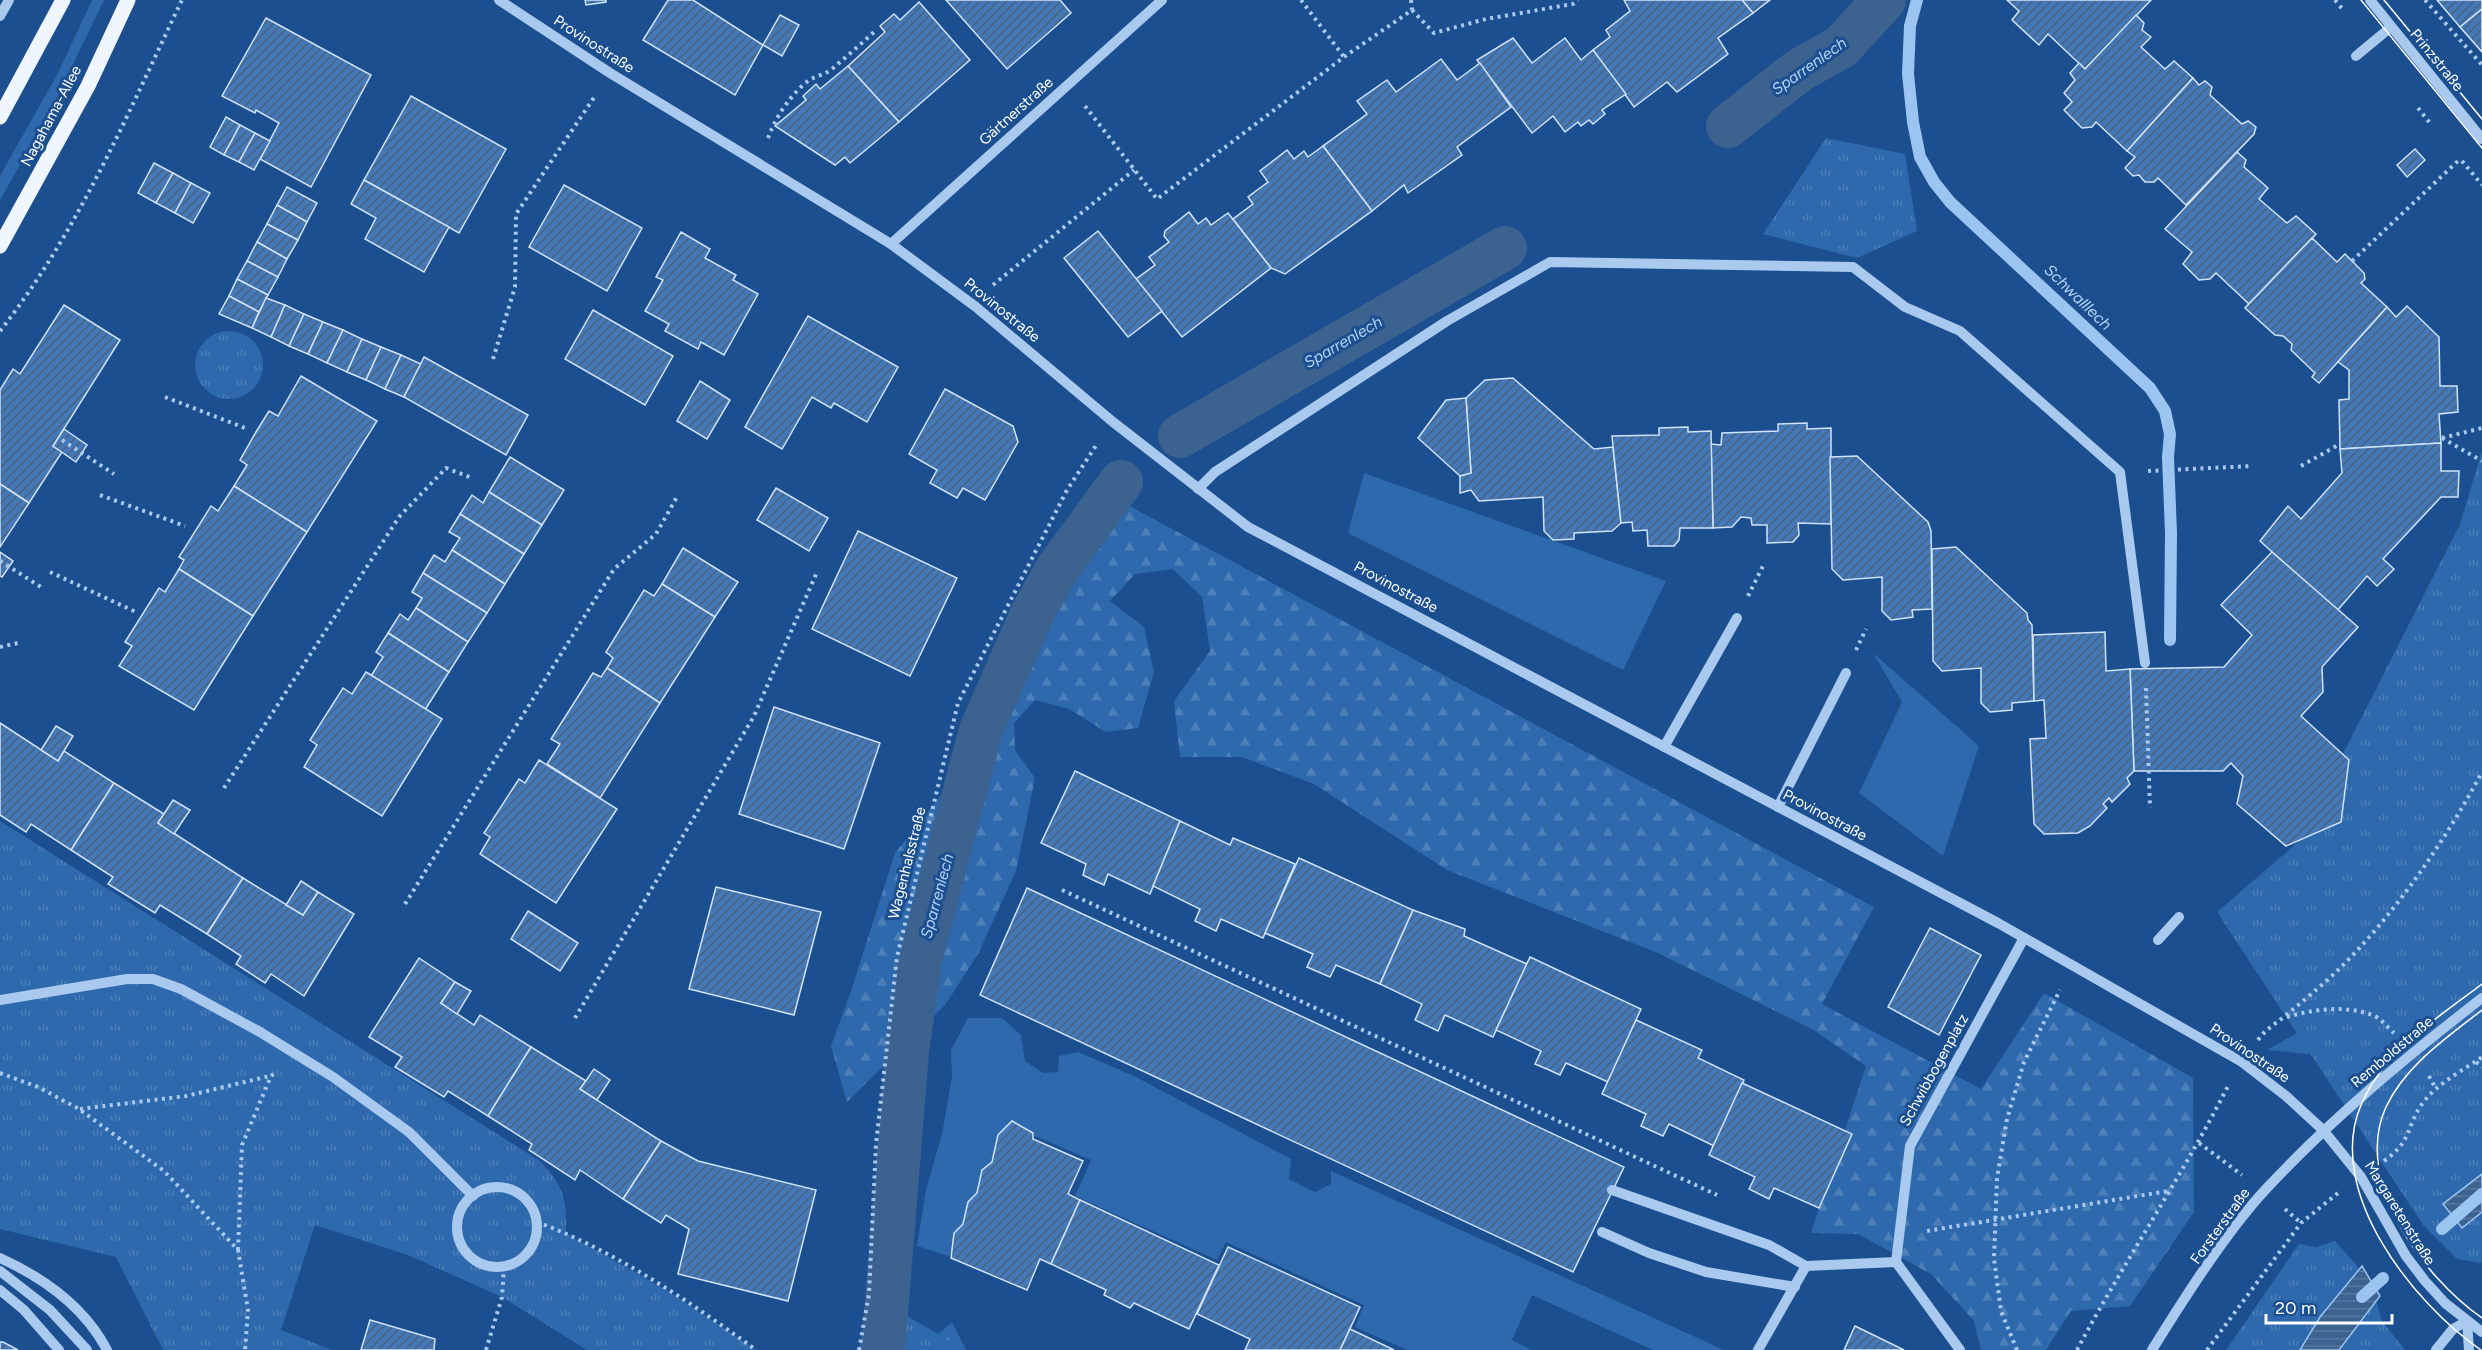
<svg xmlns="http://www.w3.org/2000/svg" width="2482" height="1350" viewBox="0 0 2482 1350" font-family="Figtree,sans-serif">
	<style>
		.green { fill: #2e69ad }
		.forest { fill: url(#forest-firs) }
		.park { fill: url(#park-tufts) }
		.water { fill: url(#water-rules); stroke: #9cc4f0; stroke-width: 1.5 }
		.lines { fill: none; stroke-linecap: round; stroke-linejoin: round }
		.stream { stroke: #9cc4f0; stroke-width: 12 }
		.canal { stroke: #3c6290; stroke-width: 44 }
		.building { fill: url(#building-hatch); stroke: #cfe3fa; stroke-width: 1.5 }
		.path { stroke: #a9c9ee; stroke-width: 4; stroke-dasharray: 3 4.5; stroke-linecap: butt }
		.minor { stroke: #a9c9ee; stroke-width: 10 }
		.major { stroke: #f0f6ff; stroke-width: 15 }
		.tram { stroke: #fff; stroke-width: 1.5 }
		.labels { text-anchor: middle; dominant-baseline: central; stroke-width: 6; stroke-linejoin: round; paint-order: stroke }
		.street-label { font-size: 15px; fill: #fff; stroke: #1b4f8f }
		.water-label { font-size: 16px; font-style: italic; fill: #b5d3f5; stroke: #1b4f8f }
	</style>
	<defs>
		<pattern id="forest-firs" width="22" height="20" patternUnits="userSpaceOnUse" patternTransform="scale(1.5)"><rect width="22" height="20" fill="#2e69ad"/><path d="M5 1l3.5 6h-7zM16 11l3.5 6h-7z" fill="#4d80b9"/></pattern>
		<pattern id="park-tufts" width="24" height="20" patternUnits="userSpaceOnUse" patternTransform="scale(1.5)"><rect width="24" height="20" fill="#2e69ad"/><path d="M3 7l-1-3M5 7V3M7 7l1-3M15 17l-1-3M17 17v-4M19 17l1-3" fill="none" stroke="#4d80b9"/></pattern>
		<pattern id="water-rules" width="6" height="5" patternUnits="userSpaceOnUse" patternTransform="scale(1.5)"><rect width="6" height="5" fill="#3c6290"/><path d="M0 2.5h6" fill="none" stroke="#597aa1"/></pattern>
		<pattern id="building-hatch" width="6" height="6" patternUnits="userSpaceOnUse" patternTransform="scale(1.5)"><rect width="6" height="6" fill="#4478b7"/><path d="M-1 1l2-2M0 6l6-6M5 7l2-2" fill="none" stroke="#486282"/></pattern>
	</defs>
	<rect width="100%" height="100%" fill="#1b4f8f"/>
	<g class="green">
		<polygon points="92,0 104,0 48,116 0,200 0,176 58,73"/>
		<polygon points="1364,473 1666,581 1623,670 1348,533"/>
		<polygon points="1873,653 1979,746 1943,856 1859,793 1902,702"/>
		<polygon points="968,1018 1002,1018 1021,1035 1025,1061 1043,1073 1058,1072 1059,1056 1078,1052 1134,1076 1291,1159 1289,1179 1315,1192 1331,1184 1331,1171 1724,1350 1653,1350 1532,1295 1512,1340 1531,1350 1407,1350 1355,1327 1364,1305 1226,1242 1217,1260 1075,1196 1091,1160 1009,1125 949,1256 917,1246 926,1190 942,1134 952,1076 951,1050"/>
		<polygon points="2323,1025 2330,1050 2308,1054 2267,1050 2297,1033"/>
	</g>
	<g class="forest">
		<polygon points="1122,502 1874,907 1822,1004 1981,1089 2044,993 2193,1078 2194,1212 2130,1306 2071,1311 2046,1350 1981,1350 1974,1321 1931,1274 1858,1234 1811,1233 1866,1066 1812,1029 1658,953 1447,870 1314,784 1242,757 1180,757 1174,701 1210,651 1202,597 1173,569 1135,574 1110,601 1144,627 1154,672 1138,728 1106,732 1069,709 1035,700 1014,723 1015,750 1035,778 1016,871 978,954 945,1005 847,1102 831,1046 851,991 895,853 956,776 1072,548"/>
		<polygon points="952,1322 966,1350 920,1350"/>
	</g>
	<g class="park">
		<polygon points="1826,138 1905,154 1917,231 1857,258 1763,234"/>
		<circle cx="229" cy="365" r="34"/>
		<polygon points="2482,451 2482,1262 2480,1263 2457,1259 2423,1225 2217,912 2298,842 2460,524"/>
		<path d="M0,821L540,1161C564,1186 567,1199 566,1233L668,1291L756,1350H587L502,1297L408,1255L315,1225L281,1330L332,1350H163L116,1257L0,1229Z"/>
		<polygon points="2335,1241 2370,1280 2382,1321 2405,1350 2226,1350 2299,1244 2316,1247"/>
		<polygon points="869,1294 952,1342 965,1350 859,1350"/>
	</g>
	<g class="water">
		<polygon points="2482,1174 2482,1212 2462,1228 2443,1204"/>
		<polygon points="2362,1266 2380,1296 2339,1350 2300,1350 2320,1317"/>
	</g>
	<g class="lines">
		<g class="stream">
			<polyline points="1917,0 1910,26 1908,74 1913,122 1920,157 1934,182 1950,202 2150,388 2165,411 2170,434 2168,457 2171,533 2170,640"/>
			<polyline points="2442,1229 2482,1194"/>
			<polyline points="2362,1297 2383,1278"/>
		</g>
		<g class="canal">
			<polyline points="1728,126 1801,69 1841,47 1884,0"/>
			<polyline points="1180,436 1505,248"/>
			<polyline points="883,1350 907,1052 920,960 981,730 1032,614 1058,568 1121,482"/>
		</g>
	</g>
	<g class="building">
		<polygon points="585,0 606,0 606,2 586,5"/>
		<polygon points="668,0 693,0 763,45 735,95 643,40"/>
		<polygon points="946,0 1060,0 1071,13 1007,69"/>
		<polygon points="1742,0 1770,0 1753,13"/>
		<polygon points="1742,0 1753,13 1718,38 1728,54 1677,92 1667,82 1634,107 1593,50 1610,37 1606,30 1630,11 1624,0"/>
		<polygon points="2007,0 2151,0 2085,69 2048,34 2039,45 2012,20 2019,11"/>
		<polygon points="2437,0 2482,0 2482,9 2460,27"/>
		<polygon points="919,2 970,60 899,122 848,66 885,32 880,26 894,14 900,20"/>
		<polygon points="2482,9 2482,52 2460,27"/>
		<polygon points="780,15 799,25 782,56 763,45"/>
		<polygon points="2136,15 2144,23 2142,30 2151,37 2141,47 2165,69 2174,61 2193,78 2127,151 2096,122 2092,127 2082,128 2064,110 2072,102 2064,93 2075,80 2070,73 2079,63 2085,69"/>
		<polygon points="266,18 371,75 311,187 260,159 279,123 256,110 255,113 222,96"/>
		<polygon points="1513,38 1532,63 1565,38 1581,60 1593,50 1626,94 1602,110 1605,114 1593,124 1589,120 1581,126 1578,122 1565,132 1553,116 1532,133 1477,60"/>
		<polygon points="1441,59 1457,80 1480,63 1511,107 1457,147 1462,155 1408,193 1404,185 1372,211 1323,146 1367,114 1357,101 1387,80 1396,92"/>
		<polygon points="848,66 899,122 850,163 845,157 835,165 775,126 806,100 803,96 816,84 820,89"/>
		<polygon points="2193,78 2199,85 2205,81 2212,87 2210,95 2242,124 2248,121 2256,127 2254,134 2186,205 2158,178 2154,182 2145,182 2139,175 2133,176 2125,168 2135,157 2127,151"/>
		<polygon points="411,96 506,149 459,233 364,180"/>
		<polygon points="226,117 240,125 224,155 210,147"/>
		<polygon points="240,125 255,133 239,162 224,155"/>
		<polygon points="255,133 270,141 254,170 239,162"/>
		<polygon points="1323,146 1372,211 1285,274 1271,268 1233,219 1253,204 1248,197 1268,182 1260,171 1287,150 1294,159 1304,151 1308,157"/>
		<polygon points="2415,149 2425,160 2407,177 2397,165"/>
		<polygon points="2237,152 2246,160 2244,167 2268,188 2259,199 2287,223 2296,216 2316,234 2249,304 2216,273 2210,279 2199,280 2183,264 2192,252 2165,229"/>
		<polygon points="154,163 173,173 156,203 138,193"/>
		<polygon points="173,173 191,183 175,213 156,203"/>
		<polygon points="364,180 449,227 424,272 365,239 376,218 351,204"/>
		<polygon points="191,183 210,193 193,223 175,213"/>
		<polygon points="564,185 642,228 607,291 529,247"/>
		<polygon points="287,187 317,203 307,222 277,205"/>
		<polygon points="277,205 307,222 298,240 267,224"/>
		<polygon points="1189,212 1198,224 1206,218 1211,225 1228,213 1271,268 1182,337 1136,279 1155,265 1149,257 1169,242 1164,236 1165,231"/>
		<polygon points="267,224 298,240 287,259 257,242"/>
		<polygon points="1098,231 1162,311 1128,337 1064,258"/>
		<polygon points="681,232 710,249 705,258 736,275 733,280 758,294 724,355 701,342 698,349 665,331 669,324 645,311 663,280 656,277"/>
		<polygon points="2312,238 2337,262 2345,254 2364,273 2365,279 2361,283 2387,307 2319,383 2312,377 2315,373 2291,350 2292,344 2283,336 2275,335 2245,308"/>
		<polygon points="257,242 287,259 278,277 247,261"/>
		<polygon points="247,261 278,277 268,295 237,279"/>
		<polygon points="237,279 268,295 259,312 229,296"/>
		<polygon points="229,296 259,312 252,328 219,314"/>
		<polygon points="266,298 285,305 271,337 252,328"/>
		<polygon points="64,305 120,340 53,446 62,452 29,503 0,484 0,390 13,369 20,374"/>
		<polygon points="285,305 304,314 289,346 271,337"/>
		<polygon points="2407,306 2439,337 2440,386 2457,386 2458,412 2439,414 2441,443 2340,449 2339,400 2349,399 2349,370 2338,362 2387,307 2396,317"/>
		<polygon points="593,310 673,356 645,405 565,359"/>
		<polygon points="304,314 323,322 308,354 289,346"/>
		<polygon points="808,316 898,367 867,422 834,403 831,408 812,397 782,449 745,427"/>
		<polygon points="323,322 343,330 327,363 308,354"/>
		<polygon points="343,330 362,339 347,372 327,363"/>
		<polygon points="362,339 381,347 366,380 347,372"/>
		<polygon points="381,347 401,355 385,389 366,380"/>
		<polygon points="401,355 421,364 404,397 385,389"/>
		<polygon points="424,357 528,415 506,455 404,397"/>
		<polygon points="301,376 377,421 307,532 234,486 247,465 240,460 256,432 269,411 278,416"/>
		<polygon points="1513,378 1594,449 1613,447 1621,523 1612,531 1574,533 1574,539 1553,540 1544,531 1543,497 1479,501 1471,490 1460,493 1460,476 1471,473 1466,398 1485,380"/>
		<polygon points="700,381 730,400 707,439 677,421"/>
		<polygon points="945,389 1013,426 1018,442 985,500 963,488 957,498 930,483 937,470 909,454"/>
		<polygon points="1466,398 1471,473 1460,476 1418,438 1446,400"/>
		<polygon points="1807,423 1807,429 1831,428 1831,524 1798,523 1799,535 1793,542 1767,543 1767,525 1752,525 1751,518 1741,517 1732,527 1713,528 1711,444 1721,445 1722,433 1778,431 1778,424"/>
		<polygon points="1688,427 1688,432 1711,431 1713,528 1680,528 1679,540 1674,546 1648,546 1647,530 1633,531 1632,522 1621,523 1612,436 1659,435 1659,428"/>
		<polygon points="64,429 87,445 76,462 53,446"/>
		<polygon points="2441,443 2441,471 2459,471 2458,497 2441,497 2383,559 2394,569 2377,586 2367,576 2337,611 2260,541 2288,506 2301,519 2342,473 2340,449"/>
		<polygon points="1857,456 1928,522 1931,531 1932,609 1912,610 1913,617 1891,620 1882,611 1882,577 1843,580 1832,569 1830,457"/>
		<polygon points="510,457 564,490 542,525 489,492"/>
		<polygon points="0,484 29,503 0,547"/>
		<polygon points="234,486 307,532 253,616 179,569 184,560 179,557 211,506 218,511"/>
		<polygon points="776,488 828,518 809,551 757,520"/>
		<polygon points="489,492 542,525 524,554 460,514 472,495 483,503"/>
		<polygon points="460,514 524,554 505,584 452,550 460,538 449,532"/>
		<polygon points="858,531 957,578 910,676 812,629"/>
		<polygon points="1956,547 2027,613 2028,620 2032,625 2034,701 2012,703 2012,710 1990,712 1981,703 1981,668 1942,671 1933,661 1932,549"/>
		<polygon points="683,548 738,582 715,617 662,584"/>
		<polygon points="452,550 505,584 487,613 423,573 434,555 445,562"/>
		<polygon points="0,552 13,561 2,577 0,576"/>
		<polygon points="2272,552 2358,627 2322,667 2323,692 2301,716 2349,760 2341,822 2286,846 2237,804 2243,776 2231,763 2223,771 2134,771 2130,669 2224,667 2252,635 2221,605"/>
		<polygon points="179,569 253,616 194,710 119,666 132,646 125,642 159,588 165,592"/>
		<polygon points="423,573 487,613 468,642 416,608 422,598 412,592"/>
		<polygon points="662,584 715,617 660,703 607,668 613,658 606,652 644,590 654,596"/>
		<polygon points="416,608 468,642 449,672 388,633 400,614 408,620"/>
		<polygon points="2105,632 2106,671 2130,669 2134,771 2127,778 2130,784 2112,802 2109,798 2103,804 2107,808 2090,826 2078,833 2044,834 2034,824 2030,739 2046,738 2044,700 2034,701 2033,635"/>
		<polygon points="388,633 449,672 425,710 371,676 383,657 376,652"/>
		<polygon points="607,668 660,703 600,798 547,764 560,744 551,739 593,673 601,677"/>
		<polygon points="366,672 442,719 382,816 304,767 317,745 310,740 343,688 352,694"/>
		<polygon points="774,707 880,743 844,849 739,814"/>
		<polygon points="0,723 58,761 64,751 114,783 71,850 31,824 26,832 0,815"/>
		<polygon points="56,726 73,736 58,761 41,750"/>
		<polygon points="539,760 617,809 556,903 480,854 490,837 484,833 519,779 525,783"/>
		<polygon points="1075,771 1180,821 1150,894 1108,874 1104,885 1093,880 1083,875 1086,864 1041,843"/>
		<polygon points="114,783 164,814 158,823 243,878 207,934 160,905 155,913 108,884 113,877 71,850"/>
		<polygon points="173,800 190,810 174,834 158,823"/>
		<polygon points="1180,821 1230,845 1233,838 1295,864 1263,938 1221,919 1216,931 1195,921 1200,909 1153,886"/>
		<polygon points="1299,858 1413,910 1380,984 1336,965 1330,977 1307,967 1313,954 1265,933"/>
		<polygon points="243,878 303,915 318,892 354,914 304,996 271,974 265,983 236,964 241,956 207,934"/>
		<polygon points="301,881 318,892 303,915 286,905"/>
		<polygon points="716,887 821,912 794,1015 689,989"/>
		<polygon points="1027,888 1624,1167 1573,1272 980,995"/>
		<polygon points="1413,910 1465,929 1464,936 1527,964 1493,1037 1445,1015 1438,1031 1415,1020 1422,1004 1380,984"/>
		<polygon points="528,911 578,943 560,971 511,939"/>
		<polygon points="1930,928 1981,955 1939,1035 1888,1007"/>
		<polygon points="1530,957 1641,1009 1608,1082 1566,1063 1560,1075 1547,1069 1535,1064 1541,1051 1496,1030"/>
		<polygon points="419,958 455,982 441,1003 474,1025 480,1015 531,1047 488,1116 448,1091 444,1097 395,1067 402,1057 369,1037"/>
		<polygon points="455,982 471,991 457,1014 441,1003"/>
		<polygon points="1636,1020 1702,1050 1698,1058 1744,1080 1714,1146 1669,1124 1663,1136 1641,1126 1646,1114 1602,1094"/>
		<polygon points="531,1047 586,1081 580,1089 589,1095 661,1141 623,1199 580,1170 575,1180 529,1150 532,1144 488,1116"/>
		<polygon points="594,1069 610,1080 597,1100 580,1089"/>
		<polygon points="1742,1083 1852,1134 1819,1208 1774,1188 1769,1199 1749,1189 1755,1177 1709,1155"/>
		<polygon points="1012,1121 1033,1133 1033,1139 1083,1161 1068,1194 1080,1200 1051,1264 1040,1259 1027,1290 951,1258 954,1233 963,1224 968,1202 977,1193 982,1170 992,1162 998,1135"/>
		<polygon points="661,1141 698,1161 816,1190 788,1301 678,1274 689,1229 666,1215 661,1223 623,1199"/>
		<polygon points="1080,1200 1219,1265 1189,1329 1134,1303 1130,1308 1104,1295 1106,1290 1051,1264"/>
		<polygon points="1228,1247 1360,1307 1340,1350 1245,1350 1250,1339 1197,1314"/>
		<polygon points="370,1320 435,1339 434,1350 361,1350"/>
		<polygon points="1855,1326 1904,1350 1844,1350"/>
		<polygon points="1350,1329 1394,1350 1340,1350"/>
		<polygon points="0,1342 3,1342 18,1350 0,1350"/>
	</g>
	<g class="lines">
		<g class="path">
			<polyline points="1301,0 1344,57"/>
			<polyline points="1411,0 1412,10"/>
			<polyline points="2335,0 2344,11"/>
			<polyline points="2425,0 2482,65"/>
			<polyline points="1085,106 1157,199 1344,57 1412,10 1434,33 1486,19 1573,4 1578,0"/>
			<polyline points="2418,108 2430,123"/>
			<path d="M768,138C775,118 791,94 808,81C815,76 824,75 832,69C846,57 860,45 874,32"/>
			<polyline points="2462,161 2482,185"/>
			<polyline points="2352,261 2460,159"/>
			<polyline points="993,285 1134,170"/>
			<path d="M0,331C78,232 128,113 182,0"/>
			<polyline points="493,359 515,287 516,214 595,96"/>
			<polyline points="165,397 245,428"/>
			<polyline points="2442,438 2482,461"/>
			<polyline points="2442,438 2482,428"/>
			<polyline points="62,440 114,474"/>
			<polyline points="2301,466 2340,444"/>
			<polyline points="2148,471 2252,466"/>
			<polyline points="100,495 185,526"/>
			<polyline points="0,561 41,587"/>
			<polyline points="50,572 136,612"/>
			<polyline points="1748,596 1764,564"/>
			<polyline points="0,647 22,642"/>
			<polyline points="1856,650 1866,629"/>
			<polyline points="2146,688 2150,808"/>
			<polyline points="224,788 399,517 446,468 472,478"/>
			<polyline points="1062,890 1717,1195"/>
			<polyline points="405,904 614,569 656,534 678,495"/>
			<path d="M2287,1017C2314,1009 2345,1005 2372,1015C2380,1017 2388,1028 2394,1033"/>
			<polyline points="575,1018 754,716 817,572"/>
			<path d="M2258,1040C2266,1029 2274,1025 2285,1016C2302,1002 2320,987 2337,971C2392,918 2446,840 2482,772"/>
			<polyline points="2476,1062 2482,1067"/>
			<polyline points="0,1073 38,1087 79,1109 164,1171 238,1250 248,1310 245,1350"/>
			<polyline points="2429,1076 2436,1089"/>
			<polyline points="80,1109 186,1096 270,1076"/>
			<polyline points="2199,1143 2242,1175"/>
			<path d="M2384,1161C2413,1140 2405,1129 2422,1104C2436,1084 2462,1071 2482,1057"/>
			<polyline points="2285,1209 2301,1223"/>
			<path d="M537,1222C615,1251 689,1301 756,1350"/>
			<polyline points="1927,1231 2168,1191"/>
			<polyline points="238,1250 242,1145 271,1076 275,1073"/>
			<polyline points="486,1350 502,1297 504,1267"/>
			<polyline points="859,1350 869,1294 876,1144 897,957 958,703 1067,490 1097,444"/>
			<polyline points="2017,1350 2001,1311 1994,1259 1997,1178 2007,1119 2024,1062 2060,990"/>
			<path d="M2077,1350C2125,1260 2183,1175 2229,1084"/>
			<polyline points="2207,1350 2301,1223 2338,1193"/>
		</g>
		<g class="minor">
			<polyline points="499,0 610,73 891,244 976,307 1113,422 1248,527 1998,923 2242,1062 2286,1096 2323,1130 2361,1177 2406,1256 2425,1281 2445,1303 2482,1332"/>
			<polyline points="2370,0 2482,139"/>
			<polyline points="0,16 9,0"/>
			<polyline points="2356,56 2391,27"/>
			<polyline points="891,244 1162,0"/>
			<polyline points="1198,489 1215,472 1447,321 1550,262 1853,267 1905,307 1960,331 2120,472 2145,663"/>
			<polyline points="1664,747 1737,618"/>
			<polyline points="1778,807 1846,673"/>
			<polyline points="2158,940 2179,917"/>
			<polyline points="0,1000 127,979 153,979 181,989 260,1032 333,1077 409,1132 473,1196"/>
			<circle cx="497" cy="1227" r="40"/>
			<polyline points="1612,1190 1769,1245 1806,1266"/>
			<polyline points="1602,1232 1649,1253 1706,1272 1795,1287"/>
			<path d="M0,1258C44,1278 84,1306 107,1350"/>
			<polyline points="0,1271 50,1310 87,1350"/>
			<polyline points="0,1290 24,1310 59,1350"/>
			<polyline points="2467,1321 2469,1350"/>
			<polyline points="1758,1350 1806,1266 1896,1262"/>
			<polyline points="1960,1350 1896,1262 1910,1146 2024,938"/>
			<path d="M2152,1350C2183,1300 2226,1232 2266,1189C2331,1119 2406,1057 2482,998"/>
			<polyline points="2436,1350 2453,1329 2467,1321"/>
		</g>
		<g class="major">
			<polyline points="0,117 63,0"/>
			<polyline points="0,246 88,86 128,0"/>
		</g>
		<g class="tram">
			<polyline points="2361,0 2482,148"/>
			<polyline points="2384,0 2482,119"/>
			<path d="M2482,1010C2447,1037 2405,1066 2386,1107C2352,1181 2424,1278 2482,1318"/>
			<path d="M2481,1350C2414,1304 2324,1192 2361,1105C2384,1051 2437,1018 2482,984"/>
		</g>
	</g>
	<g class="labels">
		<g class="street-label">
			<text transform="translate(594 44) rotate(33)">Provinostraße</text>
			<text transform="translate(2437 60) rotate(51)">Prinzstraße</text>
			<text transform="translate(1016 111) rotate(-42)">Gärtnerstraße</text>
			<text transform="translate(51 116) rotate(-62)">Nagahama-Allee</text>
			<text transform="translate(1002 310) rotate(39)">Provinostraße</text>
			<text transform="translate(1396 587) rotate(28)">Provinostraße</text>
			<text transform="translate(1825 815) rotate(28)">Provinostraße</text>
			<text transform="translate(907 863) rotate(-76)">Wagenhalsstraße</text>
			<text transform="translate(2392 1052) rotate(-40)">Remboldstraße</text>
			<text transform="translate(2250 1053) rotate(34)">Provinostraße</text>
			<text transform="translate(1934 1070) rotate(-61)">Schwibbogenplatz</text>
			<text transform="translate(2400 1213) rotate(58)">Margaretenstraße</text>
			<text transform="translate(2220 1226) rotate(-54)">Forsterstraße</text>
		</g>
		<g class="water-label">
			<text transform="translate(1809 66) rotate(-35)">Sparrenlech</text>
			<text transform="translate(2078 297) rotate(44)">Schwalllech</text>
			<text transform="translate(1343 342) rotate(-30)">Sparrenlech</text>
			<text transform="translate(937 896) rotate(-75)">Sparrenlech</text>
		</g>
	</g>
	<path d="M2266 1314v9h126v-9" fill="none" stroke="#ffffff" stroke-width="3"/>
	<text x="2275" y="1314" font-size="18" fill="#ffffff" stroke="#1b4f8f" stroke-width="4.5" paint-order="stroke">20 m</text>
</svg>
